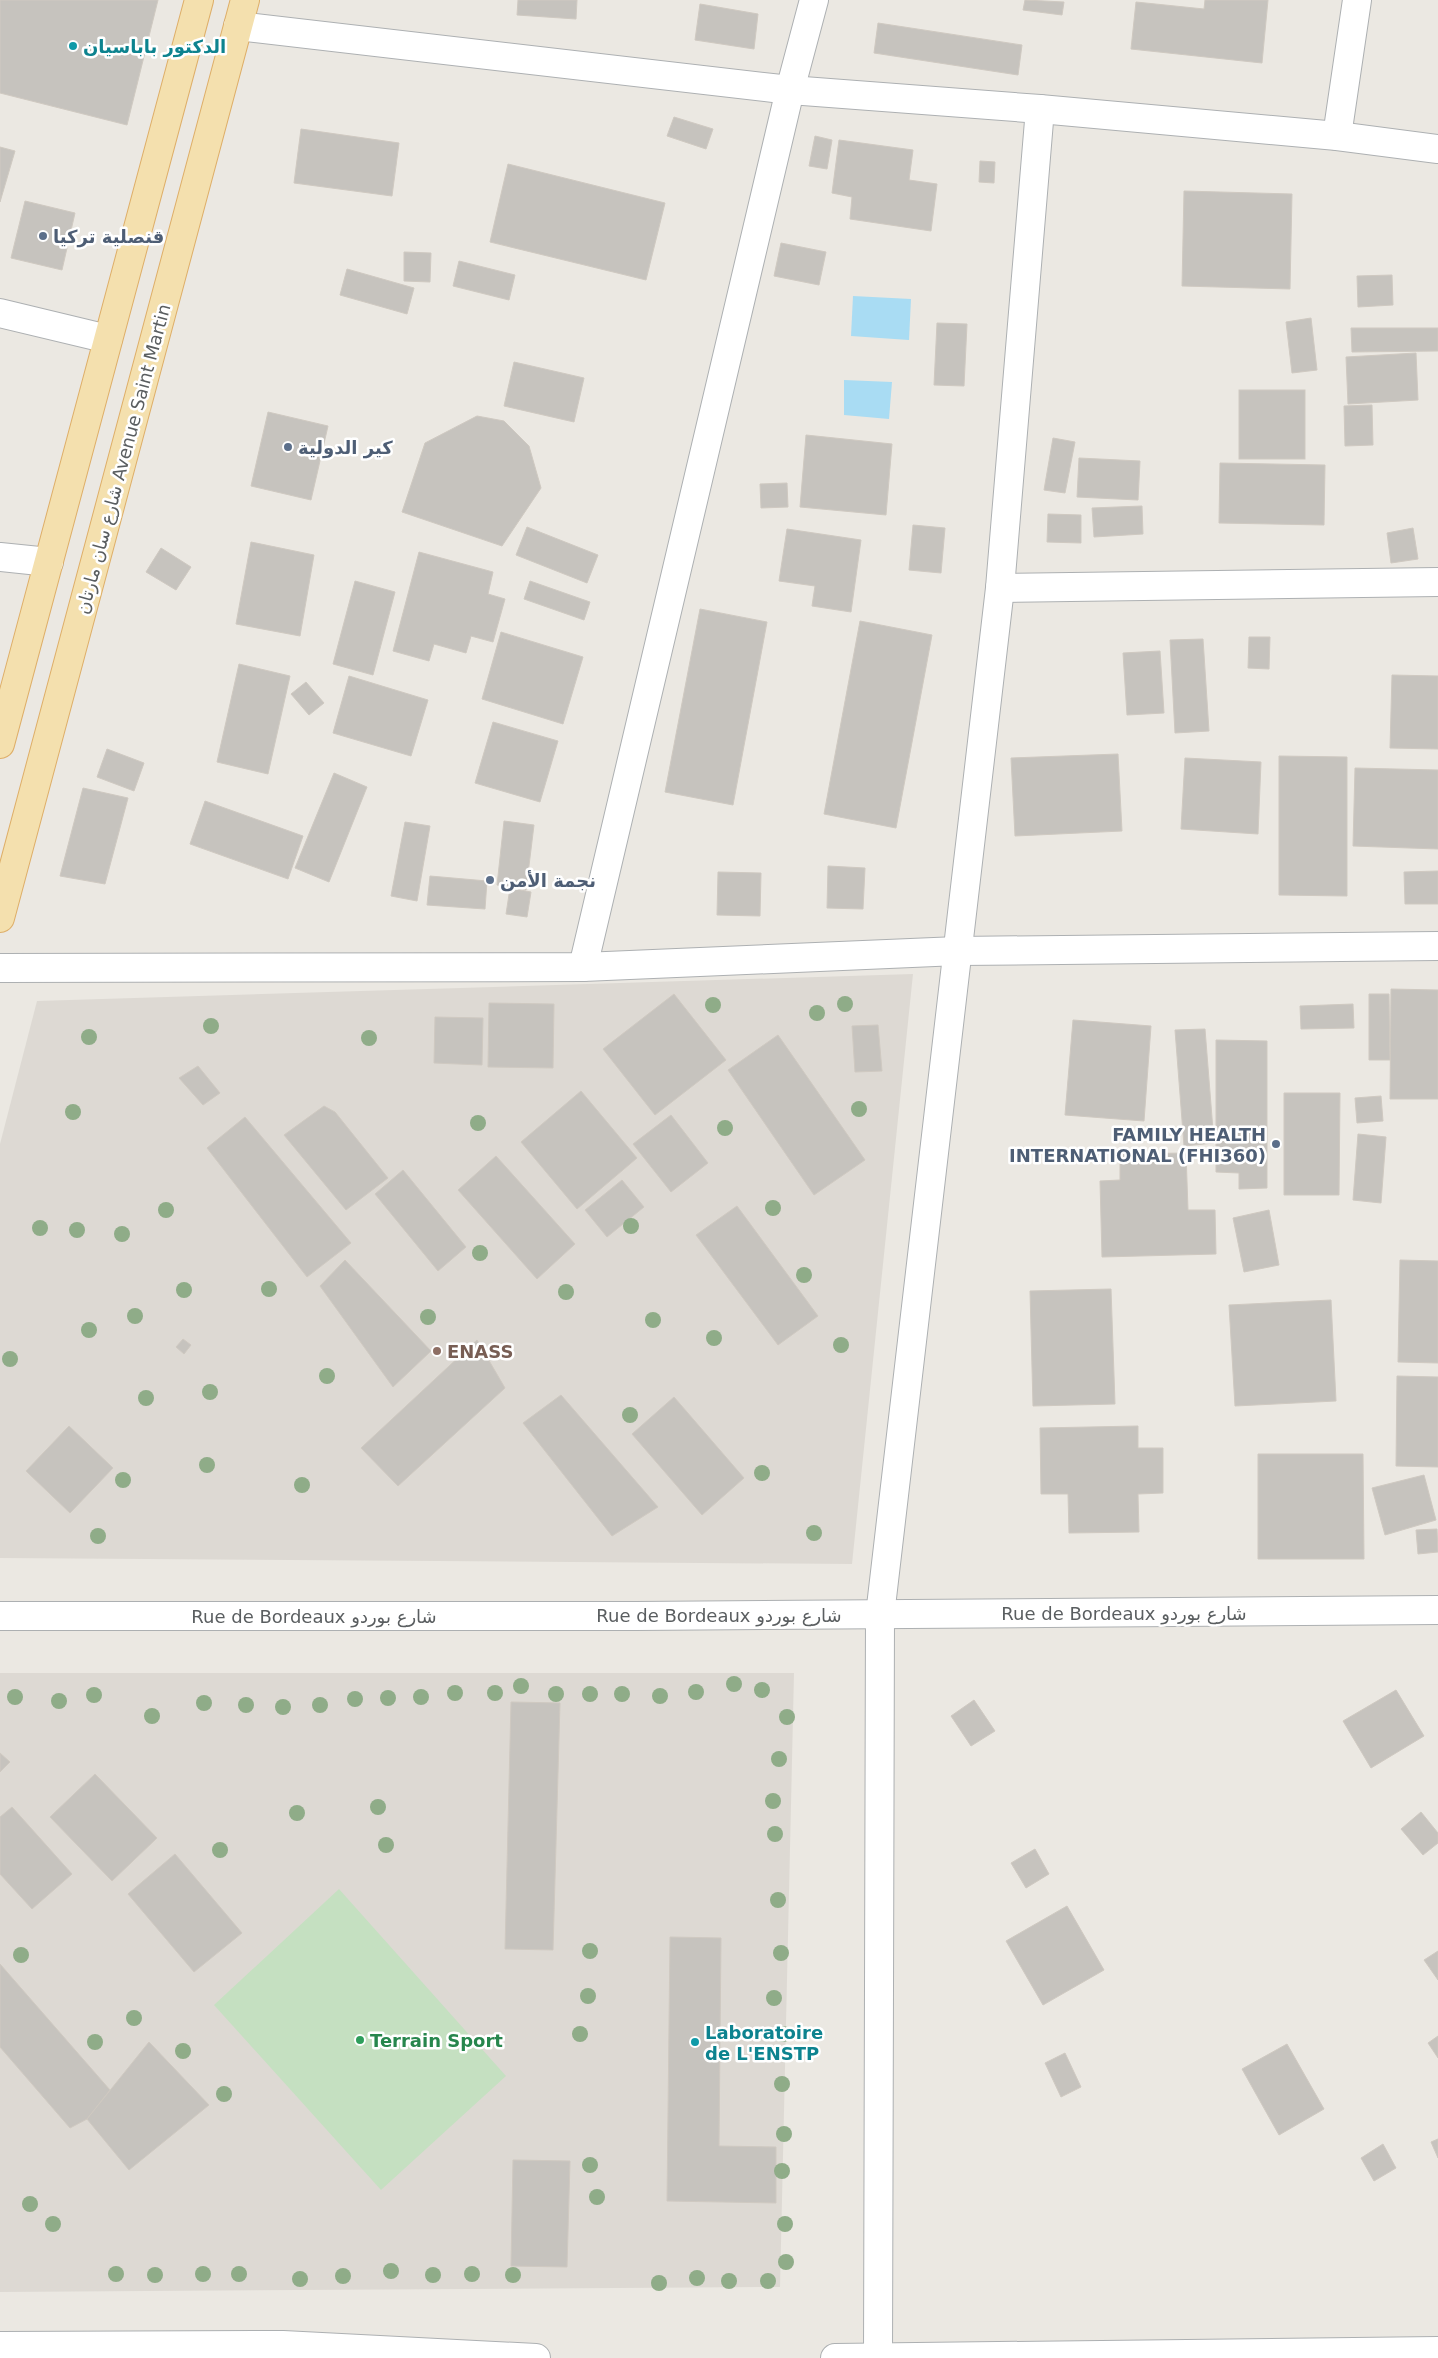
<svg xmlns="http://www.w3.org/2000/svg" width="1438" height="2358" viewBox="0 0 1438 2358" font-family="'DejaVu Sans','Noto Sans Arabic',sans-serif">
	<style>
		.education { fill: #ddd9d3 }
		.green { fill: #c5e0c1 }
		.water { fill: #a9dcf3 }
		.building { fill: #c6c3be; stroke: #cfc9c1 }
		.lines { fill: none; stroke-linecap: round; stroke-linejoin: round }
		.minor-casing { stroke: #adb0b2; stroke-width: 30 }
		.major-casing { stroke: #deae68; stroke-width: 30 }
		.minor { stroke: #fff; stroke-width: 28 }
		.major { stroke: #f4e0ae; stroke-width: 28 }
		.tree { fill: #8fac88 }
		.culture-dot { fill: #0f9aa8; stroke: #fff; stroke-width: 2 }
		.service-dot { fill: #5c6f8a; stroke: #fff; stroke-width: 2 }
		.education-dot { fill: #8d6e63; stroke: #fff; stroke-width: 2 }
		.leisure-dot { fill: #2e9e5b; stroke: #fff; stroke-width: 2 }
		.labels { text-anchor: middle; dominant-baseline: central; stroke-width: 5; stroke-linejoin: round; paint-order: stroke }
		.culture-label { font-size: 18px; font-weight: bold; fill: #0d838f; stroke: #fff; text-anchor: start }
		.service-label { font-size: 18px; font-weight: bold; fill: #4e5e75; stroke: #fff; text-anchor: start }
		.street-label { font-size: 18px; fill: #5a5e60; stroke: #fff }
		.education-label { font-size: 18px; font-weight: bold; fill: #785e54; stroke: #fff; text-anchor: start }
		.leisure-label { font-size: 18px; font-weight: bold; fill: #27864d; stroke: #fff; text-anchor: start }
	</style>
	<rect width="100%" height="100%" fill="#ebe8e2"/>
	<g class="education">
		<polygon points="913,974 852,1564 0,1558 0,1144 37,1001"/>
		<polygon points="0,1673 794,1673 780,2287 0,2292"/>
	</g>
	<polygon class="green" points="339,1889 506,2076 381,2190 214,2005"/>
	<g class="water">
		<polygon points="853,296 911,299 909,340 851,336"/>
		<polygon points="844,380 892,382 889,419 844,415"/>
	</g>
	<g class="building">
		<polygon points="0,0 158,0 127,125 0,93"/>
		<polygon points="518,0 577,0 576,19 517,15"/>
		<polygon points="1025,0 1064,2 1062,15 1023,10"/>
		<polygon points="1205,0 1268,0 1262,63 1131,49 1136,2 1204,9"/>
		<polygon points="700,4 758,14 754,49 695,40"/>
		<polygon points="878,23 1022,45 1018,75 874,53"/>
		<polygon points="674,117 713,129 706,149 667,136"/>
		<polygon points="301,129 399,143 392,196 294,183"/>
		<polygon points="815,136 832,140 827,169 809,166"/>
		<polygon points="839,140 913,150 909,180 937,184 931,231 850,219 852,197 832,193"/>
		<polygon points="0,147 15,151 0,202"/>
		<polygon points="980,161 995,162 994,183 979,182"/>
		<polygon points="508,164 665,203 646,280 490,242"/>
		<polygon points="1184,191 1292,194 1290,289 1182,286"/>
		<polygon points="25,201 75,213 62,270 11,258"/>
		<polygon points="781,243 826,252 819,285 774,276"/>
		<polygon points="404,252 431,253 430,282 404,281"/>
		<polygon points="459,261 515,275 509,300 453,286"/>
		<polygon points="347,269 414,288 407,314 340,295"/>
		<polygon points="1392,275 1393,305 1358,307 1357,276"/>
		<polygon points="1311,318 1317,370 1292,373 1286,322"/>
		<polygon points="937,323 967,324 964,386 934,385"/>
		<polygon points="1351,328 1438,328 1438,351 1352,352"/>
		<polygon points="1416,353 1418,400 1348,404 1346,357"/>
		<polygon points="514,362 584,378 574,422 504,406"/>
		<rect x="1239" y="390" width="66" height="69"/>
		<polygon points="1372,405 1373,445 1345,446 1344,406"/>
		<polygon points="268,412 328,426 311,500 251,486"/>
		<polygon points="477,416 504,421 529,446 541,488 502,546 402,512 425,443"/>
		<polygon points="806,435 892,444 886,515 800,507"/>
		<polygon points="1053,438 1075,442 1065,493 1044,490"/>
		<polygon points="1079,458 1140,461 1138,500 1077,497"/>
		<polygon points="1220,463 1325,465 1324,525 1219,523"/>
		<polygon points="787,483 788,507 761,508 760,484"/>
		<polygon points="1142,506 1143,534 1094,537 1092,508"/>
		<polygon points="1048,514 1081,515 1081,543 1047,542"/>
		<polygon points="913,525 945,528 941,573 909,570"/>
		<polygon points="527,527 598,555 587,583 516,555"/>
		<polygon points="1413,528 1418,559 1391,563 1387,533"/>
		<polygon points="787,529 861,540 851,612 812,606 815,586 779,581"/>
		<polygon points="251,542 314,555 300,636 236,624"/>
		<polygon points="161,548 191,567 176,590 146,572"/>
		<polygon points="419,552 493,572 488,594 505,599 493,642 471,636 466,653 434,644 429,661 393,651"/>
		<polygon points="355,581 395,592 373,675 333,664"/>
		<polygon points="530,581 590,602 584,620 524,599"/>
		<polygon points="700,609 767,622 733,805 665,792"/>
		<polygon points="860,621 932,635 896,828 824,814"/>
		<polygon points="501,632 583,657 563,724 482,699"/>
		<polygon points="1249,637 1270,637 1269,669 1248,668"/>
		<polygon points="1203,639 1209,731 1175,733 1170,640"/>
		<polygon points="1160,651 1164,713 1127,715 1123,653"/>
		<polygon points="239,664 290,676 268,774 217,762"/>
		<polygon points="1392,675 1438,676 1438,749 1390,748"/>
		<polygon points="349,676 428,700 411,756 333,733"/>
		<polygon points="306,682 324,703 309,715 291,694"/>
		<polygon points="493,722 558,741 540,802 475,783"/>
		<polygon points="107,749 144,763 134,791 97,777"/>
		<polygon points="1118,754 1122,831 1015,836 1011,758"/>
		<polygon points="1279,756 1347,757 1347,896 1279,895"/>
		<polygon points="1185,758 1261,762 1258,834 1181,829"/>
		<polygon points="1355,768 1438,770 1438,849 1353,846"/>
		<polygon points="334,773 367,787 329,882 295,868"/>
		<polygon points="83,788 128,798 105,884 60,876"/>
		<polygon points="205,801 303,836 288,879 190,844"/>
		<polygon points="504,821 534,825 526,890 497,885"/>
		<polygon points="405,822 430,826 417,901 391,896"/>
		<polygon points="828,866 865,868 863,909 827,908"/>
		<polygon points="1438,871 1438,904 1405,904 1404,872"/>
		<polygon points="718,872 761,873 760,916 717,915"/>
		<polygon points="430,876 487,881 485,909 427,905"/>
		<polygon points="510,888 531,892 527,917 506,914"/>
		<polygon points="1391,989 1438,990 1438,1099 1390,1099"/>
		<polygon points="674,994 726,1060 655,1115 603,1049"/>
		<polygon points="1369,994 1389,994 1390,1060 1369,1060"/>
		<polygon points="489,1003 554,1004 553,1068 488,1067"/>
		<polygon points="1353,1004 1354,1028 1301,1029 1300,1006"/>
		<polygon points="435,1017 483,1018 482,1065 434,1063"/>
		<polygon points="1073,1020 1151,1026 1144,1121 1065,1115"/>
		<polygon points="878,1025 882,1071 855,1072 852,1026"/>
		<polygon points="1205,1029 1214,1143 1184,1146 1175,1030"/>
		<polygon points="778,1035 865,1160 814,1195 728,1070"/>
		<polygon points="1216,1040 1267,1041 1267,1188 1239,1189 1239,1173 1216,1172"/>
		<polygon points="198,1066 220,1093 203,1105 179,1078"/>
		<polygon points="581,1091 637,1158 577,1209 521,1142"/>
		<polygon points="1284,1093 1340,1093 1339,1195 1284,1195"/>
		<polygon points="1381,1096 1383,1121 1357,1123 1355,1098"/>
		<polygon points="324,1106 335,1112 388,1178 346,1210 284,1135"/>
		<polygon points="671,1115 708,1163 671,1192 633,1144"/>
		<polygon points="245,1117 351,1243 307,1277 207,1148"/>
		<polygon points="1358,1134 1386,1137 1381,1203 1353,1200"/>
		<polygon points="1186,1153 1188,1210 1215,1210 1216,1254 1102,1257 1100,1181 1120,1180 1120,1154"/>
		<polygon points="496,1156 575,1244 537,1279 458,1190"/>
		<polygon points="403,1170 466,1247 438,1271 375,1194"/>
		<polygon points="622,1180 644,1207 607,1237 585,1210"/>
		<polygon points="737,1206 818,1316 778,1345 696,1235"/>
		<polygon points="1269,1210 1279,1265 1244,1272 1233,1218"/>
		<polygon points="345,1260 431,1351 393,1387 320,1286"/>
		<polygon points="1400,1260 1438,1261 1438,1363 1398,1362"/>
		<polygon points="1111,1289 1115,1404 1033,1406 1030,1291"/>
		<polygon points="1331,1300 1336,1401 1235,1406 1229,1305"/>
		<polygon points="183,1339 191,1345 184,1354 176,1347"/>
		<polygon points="477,1340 505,1388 398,1486 361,1448"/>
		<polygon points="1397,1376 1438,1377 1438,1467 1396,1466"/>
		<polygon points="561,1395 658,1507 612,1536 523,1423"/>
		<polygon points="674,1397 744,1478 702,1515 632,1434"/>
		<polygon points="69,1426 113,1468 70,1513 26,1471"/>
		<polygon points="1138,1426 1138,1448 1163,1448 1163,1493 1138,1494 1139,1532 1069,1533 1068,1494 1041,1494 1040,1428"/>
		<polygon points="1258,1454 1363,1454 1364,1559 1258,1559"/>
		<polygon points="1424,1475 1436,1520 1385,1535 1372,1488"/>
		<polygon points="1437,1529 1438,1552 1418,1554 1416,1530"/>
		<polygon points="1396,1690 1424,1736 1371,1768 1343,1721"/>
		<polygon points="974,1700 995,1731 971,1746 951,1716"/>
		<polygon points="511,1702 560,1703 553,1950 505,1949"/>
		<polygon points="0,1753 10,1762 0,1772"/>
		<polygon points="95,1774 157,1838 112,1881 50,1817"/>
		<polygon points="12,1807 72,1874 32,1909 0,1874 0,1817"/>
		<polygon points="1421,1812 1438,1833 1438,1843 1423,1855 1401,1829"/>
		<polygon points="1035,1849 1049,1874 1026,1888 1011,1863"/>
		<polygon points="175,1854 242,1933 194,1972 128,1894"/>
		<polygon points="1067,1906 1104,1970 1043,2005 1006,1941"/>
		<polygon points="670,1937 721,1938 719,2146 776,2147 776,2203 667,2201"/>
		<polygon points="1438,1951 1438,1980 1424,1960"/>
		<polygon points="0,1964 110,2090 87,2119 70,2128 0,2047"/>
		<polygon points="1438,2036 1438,2058 1428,2043"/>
		<polygon points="149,2042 209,2105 129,2170 87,2119"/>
		<polygon points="1287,2044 1324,2109 1279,2135 1242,2069"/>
		<polygon points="1065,2053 1081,2087 1061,2097 1045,2063"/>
		<polygon points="1438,2139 1438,2158 1431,2142"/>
		<polygon points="1383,2144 1396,2168 1374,2181 1361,2158"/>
		<polygon points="513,2160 570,2161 567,2267 511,2266"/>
	</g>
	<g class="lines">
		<defs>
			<g id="minor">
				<polyline points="238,26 790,90 1040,109 1337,136 1438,149"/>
				<polyline points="1337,136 1357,0"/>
				<polyline points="0,313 108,339"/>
				<polyline points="0,557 49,562"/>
				<polyline points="1000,588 1438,582"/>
				<polyline points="583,967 790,90 814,0"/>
				<polyline points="0,968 583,967 958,951 1438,946"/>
				<polyline points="0,1616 637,1616 1438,1610"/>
				<polyline points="0,2346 283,2345 536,2358"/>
				<polyline points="835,2358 1438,2351"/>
				<polyline points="878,2358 880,1615 1000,588 1040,109"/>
			</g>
			<g id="major">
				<polyline points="0,744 199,0"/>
				<polyline points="0,918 245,0"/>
			</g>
		</defs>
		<use href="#minor" class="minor-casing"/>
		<use href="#major" class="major-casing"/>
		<use href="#minor" class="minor"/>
		<use href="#major" class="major"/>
	</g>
	<g class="tree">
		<circle cx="845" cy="1004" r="8"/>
		<circle cx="713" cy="1005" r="8"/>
		<circle cx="817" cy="1013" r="8"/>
		<circle cx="211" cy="1026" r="8"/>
		<circle cx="89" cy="1037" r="8"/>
		<circle cx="369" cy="1038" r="8"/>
		<circle cx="859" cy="1109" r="8"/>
		<circle cx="73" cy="1112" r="8"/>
		<circle cx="478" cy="1123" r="8"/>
		<circle cx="725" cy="1128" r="8"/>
		<circle cx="773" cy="1208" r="8"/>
		<circle cx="166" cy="1210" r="8"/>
		<circle cx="631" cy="1226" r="8"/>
		<circle cx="40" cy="1228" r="8"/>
		<circle cx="77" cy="1230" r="8"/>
		<circle cx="122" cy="1234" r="8"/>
		<circle cx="480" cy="1253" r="8"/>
		<circle cx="804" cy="1275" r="8"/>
		<circle cx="269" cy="1289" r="8"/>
		<circle cx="184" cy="1290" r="8"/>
		<circle cx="566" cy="1292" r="8"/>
		<circle cx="135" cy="1316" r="8"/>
		<circle cx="428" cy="1317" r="8"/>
		<circle cx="653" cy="1320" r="8"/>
		<circle cx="89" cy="1330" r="8"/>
		<circle cx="714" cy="1338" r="8"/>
		<circle cx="841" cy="1345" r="8"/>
		<circle cx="10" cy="1359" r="8"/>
		<circle cx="327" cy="1376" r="8"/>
		<circle cx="210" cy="1392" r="8"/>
		<circle cx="146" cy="1398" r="8"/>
		<circle cx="630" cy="1415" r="8"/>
		<circle cx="207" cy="1465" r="8"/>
		<circle cx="762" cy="1473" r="8"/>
		<circle cx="123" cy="1480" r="8"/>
		<circle cx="302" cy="1485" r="8"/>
		<circle cx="814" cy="1533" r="8"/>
		<circle cx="98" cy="1536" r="8"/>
		<circle cx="734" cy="1684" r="8"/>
		<circle cx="521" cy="1686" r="8"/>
		<circle cx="762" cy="1690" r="8"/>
		<circle cx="696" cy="1692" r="8"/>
		<circle cx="455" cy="1693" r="8"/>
		<circle cx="495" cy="1693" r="8"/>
		<circle cx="556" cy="1694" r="8"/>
		<circle cx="590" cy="1694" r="8"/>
		<circle cx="622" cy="1694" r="8"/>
		<circle cx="94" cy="1695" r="8"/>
		<circle cx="660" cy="1696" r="8"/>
		<circle cx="15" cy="1697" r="8"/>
		<circle cx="421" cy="1697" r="8"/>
		<circle cx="388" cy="1698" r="8"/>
		<circle cx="355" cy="1699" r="8"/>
		<circle cx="59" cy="1701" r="8"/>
		<circle cx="204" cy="1703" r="8"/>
		<circle cx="246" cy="1705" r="8"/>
		<circle cx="320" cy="1705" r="8"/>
		<circle cx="283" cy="1707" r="8"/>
		<circle cx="152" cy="1716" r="8"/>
		<circle cx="787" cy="1717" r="8"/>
		<circle cx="779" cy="1759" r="8"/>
		<circle cx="773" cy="1801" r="8"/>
		<circle cx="378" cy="1807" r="8"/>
		<circle cx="297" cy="1813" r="8"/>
		<circle cx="775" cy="1834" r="8"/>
		<circle cx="386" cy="1845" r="8"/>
		<circle cx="220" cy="1850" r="8"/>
		<circle cx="778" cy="1900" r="8"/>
		<circle cx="590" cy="1951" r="8"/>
		<circle cx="781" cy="1953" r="8"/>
		<circle cx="21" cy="1955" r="8"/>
		<circle cx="588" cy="1996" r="8"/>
		<circle cx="774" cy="1998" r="8"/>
		<circle cx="134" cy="2018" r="8"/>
		<circle cx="580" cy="2034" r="8"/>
		<circle cx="783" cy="2034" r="8"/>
		<circle cx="95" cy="2042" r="8"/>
		<circle cx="183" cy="2051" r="8"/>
		<circle cx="782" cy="2084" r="8"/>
		<circle cx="224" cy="2094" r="8"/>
		<circle cx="784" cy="2134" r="8"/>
		<circle cx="590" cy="2165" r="8"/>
		<circle cx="782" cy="2171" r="8"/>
		<circle cx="597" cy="2197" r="8"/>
		<circle cx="30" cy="2204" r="8"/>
		<circle cx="53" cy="2224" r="8"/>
		<circle cx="785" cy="2224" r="8"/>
		<circle cx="786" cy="2262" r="8"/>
		<circle cx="391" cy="2271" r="8"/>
		<circle cx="116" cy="2274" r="8"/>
		<circle cx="203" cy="2274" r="8"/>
		<circle cx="239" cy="2274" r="8"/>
		<circle cx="472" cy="2274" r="8"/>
		<circle cx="155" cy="2275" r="8"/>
		<circle cx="433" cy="2275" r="8"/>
		<circle cx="513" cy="2275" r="8"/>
		<circle cx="343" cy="2276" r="8"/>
		<circle cx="697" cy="2278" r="8"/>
		<circle cx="300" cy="2279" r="8"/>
		<circle cx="729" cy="2281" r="8"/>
		<circle cx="768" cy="2281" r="8"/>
		<circle cx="659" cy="2283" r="8"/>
	</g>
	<g class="culture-dot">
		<circle cx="73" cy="46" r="5"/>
		<circle cx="695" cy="2042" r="5"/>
	</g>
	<g class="service-dot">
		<circle cx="43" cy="236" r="5"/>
		<circle cx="288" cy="447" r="5"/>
		<circle cx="490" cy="880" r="5"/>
		<circle cx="1276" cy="1144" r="5"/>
	</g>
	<circle class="education-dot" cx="437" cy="1351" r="5"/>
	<circle class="leisure-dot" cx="360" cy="2040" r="5"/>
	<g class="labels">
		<g class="culture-label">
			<text x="83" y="46">الدكتور باباسيان</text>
			<text x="705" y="2032">Laboratoire<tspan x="705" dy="21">de L'ENSTP</tspan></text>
		</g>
		<g class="service-label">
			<text x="53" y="236">قنصلية تركيا</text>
			<text x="298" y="447">كير الدولية</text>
			<text x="500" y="880">نجمة الأمن</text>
			<text x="1266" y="1134" text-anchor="end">FAMILY HEALTH<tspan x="1266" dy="21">INTERNATIONAL (FHI360)</tspan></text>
		</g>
		<g class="street-label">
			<text transform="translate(123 459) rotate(-75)">شارع سان مارتان Avenue Saint Martin</text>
			<text x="1124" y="1613">Rue de Bordeaux شارع بوردو</text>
			<text x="719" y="1615">Rue de Bordeaux شارع بوردو</text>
			<text x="314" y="1616">Rue de Bordeaux شارع بوردو</text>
		</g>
		<g class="education-label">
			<text x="447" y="1351">ENASS</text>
		</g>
		<g class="leisure-label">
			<text x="370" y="2040">Terrain Sport</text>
		</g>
	</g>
</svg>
